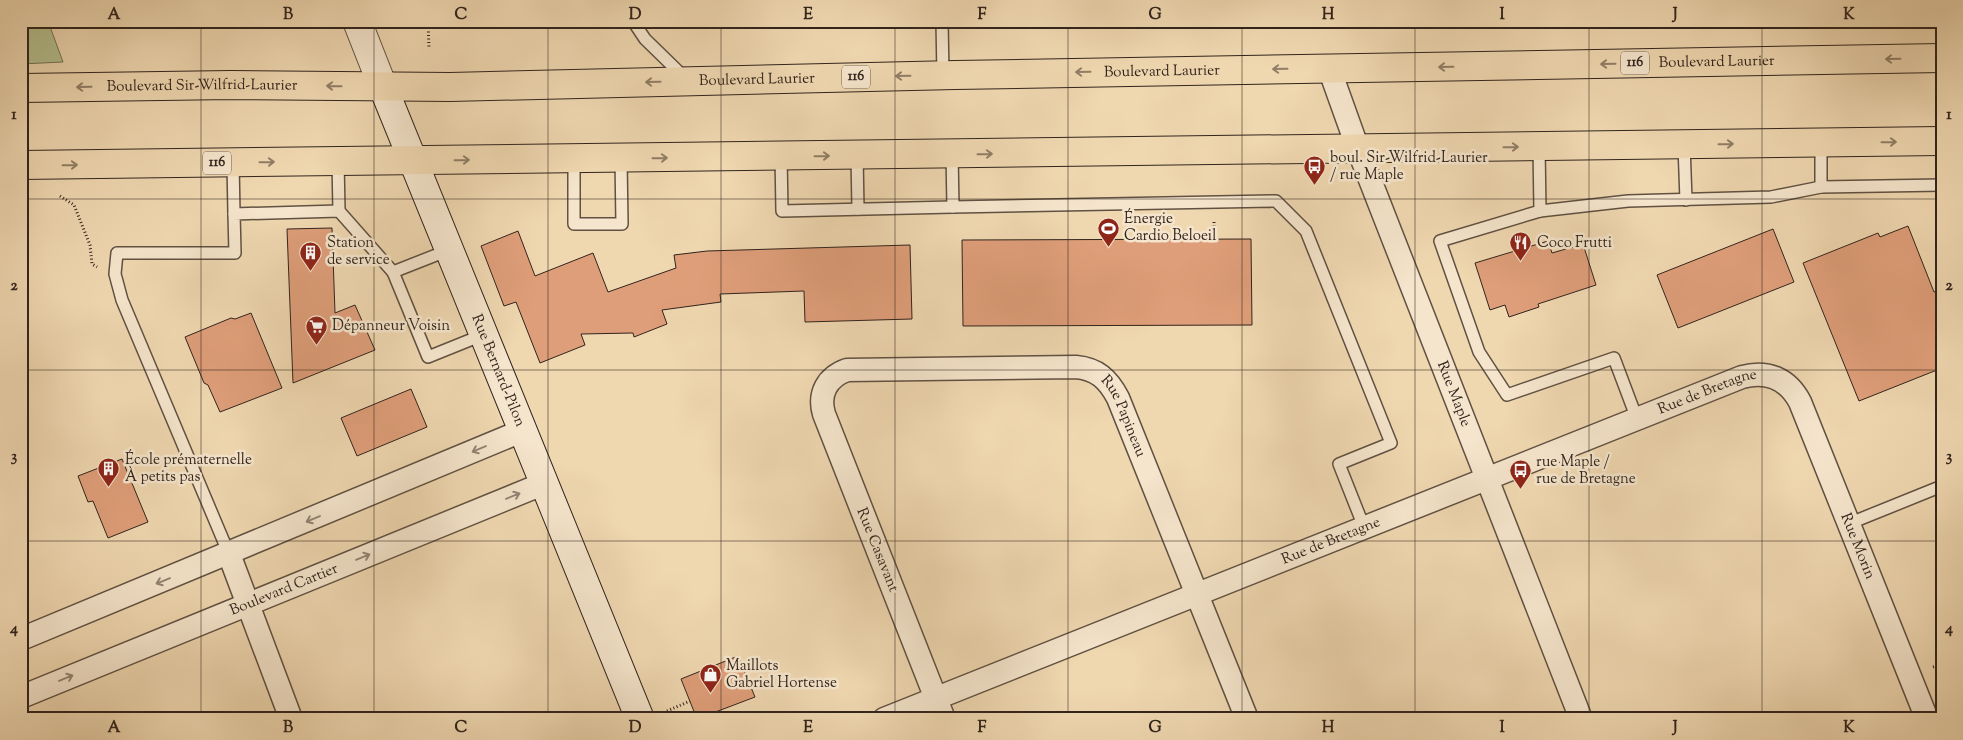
<svg xmlns="http://www.w3.org/2000/svg" width="1963" height="740" viewBox="0 0 1963 740" font-family="'Sorts Mill Goudy',serif">
	<style>
		.green { fill: #b4bf8e; stroke: #727256 }
		.building { fill: #de9e79; stroke: #31241d }
		.lines { fill: none; stroke-linecap: round; stroke-linejoin: round }
		.service-casing { stroke: #605142; stroke-width: 14 }
		.minor-casing { stroke: #605142; stroke-width: 25 }
		.tertiary-casing { stroke: #605142; stroke-width: 30 }
		.secondary-casing { stroke: #31241d; stroke-width: 30 }
		.primary-casing { stroke: #31241d; stroke-width: 30 }
		.path { stroke: #31241d; stroke-width: 3; stroke-dasharray: 1 2.5; stroke-linecap: butt }
		.service { stroke: #f5e5cc; stroke-width: 11 }
		.minor { stroke: #f5e5cc; stroke-width: 22 }
		.tertiary { stroke: #f5e5cc; stroke-width: 28 }
		.secondary { stroke: #f5e5cc; stroke-width: 28 }
		.primary { stroke: #efd7b0; stroke-width: 28 }
		.oneway { stroke: #907e66 }
		.oneway2 { stroke: #938474 }
		.grid { fill: none; stroke: #31241d; stroke-width: 1; stroke-opacity: 0.55 }
		.labels { text-anchor: middle; dominant-baseline: central; stroke-width: 5; stroke-linejoin: round; paint-order: stroke }
		.shield { fill: #f5e5cc; stroke: #6c5e52; stroke-width: 1 }
		.shield-label { font-size: 14px; font-weight: bold; fill: #31241d }
		.street-label { font-size: 15px; fill: #31241d; stroke: #f5e5cc }
		.poi-label { font-size: 15px; fill: #31241d; stroke: #f5e5cc; text-anchor: start }
		.neatline { fill: none; stroke: #31241d; stroke-width: 2 }
		.grid-label { font-size: 16px; text-anchor: middle; font-weight: bold; fill: #31241d }
	</style>
	<rect width="100%" height="100%" fill="#efd7b0"/>
	<filter id="stains"><feTurbulence type="fractalNoise" baseFrequency=".004" numOctaves="4"/><feColorMatrix values="0 0 0 0 .2 0 0 0 0 .09 0 0 0 0 .02 0 0 0 .5 -.17"/></filter>
	<radialGradient id="worn" r=".72"><stop offset=".6" stop-color="#630" stop-opacity="0"/><stop offset="1" stop-color="#630" stop-opacity=".3"/></radialGradient>
	<polygon class="green" points="21,21 48,21 63,62 21,64"/>
	<g class="building">
		<polygon points="1908,226 1934,292 1942,289 1942,368 1859,401 1803,263 1878,233 1880,237"/>
		<polygon points="332,228 335,313 355,305 375,350 293,383 287,229"/>
		<polygon points="1773,229 1794,282 1678,328 1657,275"/>
		<polygon points="518,231 535,276 593,253 608,292 676,268 674,255 707,251 910,245 912,319 805,322 804,291 720,294 721,302 662,310 667,324 634,337 633,333 581,334 585,345 540,363 516,302 504,306 481,246"/>
		<polygon points="1251,239 1252,325 963,326 962,240"/>
		<polygon points="1548,241 1552,253 1583,244 1596,285 1538,304 1539,307 1509,317 1505,305 1490,310 1475,263"/>
		<polygon points="251,313 282,388 220,412 208,385 204,383 185,337 231,318 235,319"/>
		<polygon points="411,389 427,427 357,456 341,418"/>
		<polygon points="122,459 148,522 108,538 93,501 88,502 78,476"/>
		<polygon points="738,656 755,697 697,719 681,679"/>
	</g>
	<g class="lines">
		<defs>
			<g id="service">
				<polyline points="633,21 645,39 685,78"/>
				<polyline points="942,21 943,75"/>
				<polyline points="1821,143 1821,187"/>
				<polyline points="1684,145 1686,200"/>
				<polyline points="1539,147 1540,211 1440,241 1479,352 1507,395 1614,358 1637,419"/>
				<polyline points="952,154 953,207 1276,201 1306,231 1391,443 1339,464 1364,527"/>
				<polyline points="781,156 782,211 953,207"/>
				<polyline points="857,156 858,209"/>
				<polyline points="574,159 574,224 622,224 621,159"/>
				<polyline points="338,161 339,211"/>
				<polyline points="233,163 234,214"/>
				<polyline points="1540,211 1628,201 1771,197 1821,187 1942,185"/>
				<polyline points="393,272 428,357 485,334"/>
				<polyline points="1848,524 1942,486"/>
				<polyline points="229,554 122,300 115,274 117,253 235,253 234,214 339,211 393,272 449,250"/>
			</g>
			<g id="minor">
				<path id="s1" d="M1329,68L1358,149L1581,719"/>
				<polyline points="229,554 291,719"/>
				<polyline points="21,639 524,430"/>
				<path id="s2" d="M21,697L545,483"/>
				<path id="s3" d="M884,719L1742,377C1768,370 1788,379 1800,402L1927,719"/>
				<path id="s4" d="M944,719L824,414C818,394 827,377 847,370L1076,367C1097,369 1108,379 1118,398L1247,719"/>
			</g>
			<polyline id="tertiary" points="357,21 383,87"/>
			<g id="secondary">
				<path id="s5" d="M383,87L640,719"/>
			</g>
			<g id="primary">
				<path id="s6" d="M21,88L231,85L450,87L955,75L1942,58"/>
				<polyline points="21,165 1942,141"/>
			</g>
		</defs>
		<use href="#service" class="service-casing"/>
		<use href="#minor" class="minor-casing"/>
		<use href="#tertiary" class="tertiary-casing"/>
		<use href="#secondary" class="secondary-casing"/>
		<use href="#primary" class="primary-casing"/>
		<g class="path">
			<polyline points="428,21 429,48"/>
			<polyline points="60,196 74,205 90,245 92,264 97,267"/>
			<polyline points="1214,222 1215,239"/>
			<polyline points="1110,223 1110,239"/>
			<polyline points="1515,238 1519,250"/>
			<polyline points="1933,667 1942,664"/>
			<polyline points="667,711 690,701"/>
		</g>
		<use href="#service" class="service"/>
		<use href="#minor" class="minor"/>
		<use href="#tertiary" class="tertiary"/>
		<use href="#secondary" class="secondary"/>
		<use href="#primary" class="primary"/>
	</g>
	<defs><path id="oneway-shaft" d="M-6 0H5M1.5-3L5.5 0L1.5 3" fill="none" stroke-width="1.6" stroke-linecap="round" stroke-linejoin="round" transform="scale(1.25)"/></defs>
	<g class="oneway">
		<use href="#oneway-shaft" transform="translate(1893 59) rotate(179)"/>
		<use href="#oneway-shaft" transform="translate(1608 64) rotate(179)"/>
		<use href="#oneway-shaft" transform="translate(1446 67) rotate(179)"/>
		<use href="#oneway-shaft" transform="translate(1280 69) rotate(179)"/>
		<use href="#oneway-shaft" transform="translate(1083 72) rotate(179)"/>
		<use href="#oneway-shaft" transform="translate(903 76) rotate(179)"/>
		<use href="#oneway-shaft" transform="translate(653 82) rotate(179)"/>
		<use href="#oneway-shaft" transform="translate(334 86) rotate(-179)"/>
		<use href="#oneway-shaft" transform="translate(84 87) rotate(179)"/>
		<use href="#oneway-shaft" transform="translate(1889 142) rotate(-1)"/>
		<use href="#oneway-shaft" transform="translate(1726 144) rotate(-1)"/>
		<use href="#oneway-shaft" transform="translate(1511 147) rotate(-1)"/>
		<use href="#oneway-shaft" transform="translate(985 154) rotate(-1)"/>
		<use href="#oneway-shaft" transform="translate(822 156) rotate(-1)"/>
		<use href="#oneway-shaft" transform="translate(660 158) rotate(-1)"/>
		<use href="#oneway-shaft" transform="translate(462 160) rotate(-1)"/>
		<use href="#oneway-shaft" transform="translate(267 162) rotate(-1)"/>
		<use href="#oneway-shaft" transform="translate(70 165) rotate(-1)"/>
	</g>
	<g class="oneway2">
		<use href="#oneway-shaft" transform="translate(479 449) rotate(157)"/>
		<use href="#oneway-shaft" transform="translate(513 496) rotate(-22)"/>
		<use href="#oneway-shaft" transform="translate(313 519) rotate(157)"/>
		<use href="#oneway-shaft" transform="translate(363 557) rotate(-22)"/>
		<use href="#oneway-shaft" transform="translate(163 581) rotate(158)"/>
		<use href="#oneway-shaft" transform="translate(66 678) rotate(-22)"/>
	</g>
	<path class="grid" d="M201,21V719M374,21V719M548,21V719M721,21V719M895,21V719M1068,21V719M1242,21V719M1415,21V719M1589,21V719M1762,21V719M21,199H1942M21,370H1942M21,541H1942"/>
	<defs>
		<symbol id="bus-pin" viewBox="-11 -11 22 30"><path d="M0 17L-7.5 6A9.5 9.5 0 1 1 7.5 6Z" fill="#8f2418" stroke="#f5e5cc"/><path d="M-5-6H5V4H4V6H2V4H-2V6H-4V4H-5ZM-3.5-4V0h7V-4ZM-3.5 1.2v1.5H-2V1.2ZM2 1.2v1.5H3.5V1.2Z" fill="#fff"/></symbol>
		<symbol id="stadium-pin" viewBox="-11 -11 22 30"><path d="M0 17L-7.5 6A9.5 9.5 0 1 1 7.5 6Z" fill="#8f2418" stroke="#f5e5cc"/><path d="M0-5a6.5 5 0 1 0 0 10a6.5 5 0 1 0 0-10ZM-3.5-1.8h7v3.6h-7Z" fill="#fff"/></symbol>
		<symbol id="restaurant-pin" viewBox="-11 -11 22 30"><path d="M0 17L-7.5 6A9.5 9.5 0 1 1 7.5 6Z" fill="#8f2418" stroke="#f5e5cc"/><path d="M-5-6h1v4h1v-4h1v4h1v-4h1v5L-1.5 .5V6h-2V.5L-5-1ZM5-6V6H3V1.5H1.5Q1.5-4 5-6Z" fill="#fff"/></symbol>
		<symbol id="building-pin" viewBox="-11 -11 22 30"><path d="M0 17L-7.5 6A9.5 9.5 0 1 1 7.5 6Z" fill="#8f2418" stroke="#f5e5cc"/><path d="M-4-6H4V6H1V3H-1V6H-4ZM-2.5-4.3h1.7v1.8h-1.7ZM.8-4.3h1.7v1.8H.8ZM-2.5-1h1.7V.8h-1.7ZM.8-1h1.7V.8H.8Z" fill="#fff"/></symbol>
		<symbol id="supermarket-pin" viewBox="-11 -11 22 30"><path d="M0 17L-7.5 6A9.5 9.5 0 1 1 7.5 6Z" fill="#8f2418" stroke="#f5e5cc"/><path d="M-6-5.5h2.5l.6 2H6L4.5 2H-2.5L-4.4-4H-6ZM-1.5 3.2a1.3 1.3 0 1 0 .1 0ZM3 3.2a1.3 1.3 0 1 0 .1 0Z" fill="#fff"/></symbol>
		<symbol id="shop-pin" viewBox="-11 -11 22 30"><path d="M0 17L-7.5 6A9.5 9.5 0 1 1 7.5 6Z" fill="#8f2418" stroke="#f5e5cc"/><path d="M-5-2.5h2.3a2.7 3.5 0 0 1 5.4 0H5L5.5 6h-11ZM-1.5-2.5h3a1.5 2.3 0 0 0-3 0Z" fill="#fff"/></symbol>
	</defs>
	<g fill-rule="evenodd">
		<use href="#bus-pin" x="1302" y="154" width="25" height="34"/>
		<use href="#stadium-pin" x="1096" y="216" width="25" height="34"/>
		<use href="#restaurant-pin" x="1508" y="230" width="25" height="34"/>
		<use href="#building-pin" x="298" y="240" width="25" height="34"/>
		<use href="#supermarket-pin" x="304" y="314" width="25" height="34"/>
		<use href="#building-pin" x="96" y="456" width="25" height="34"/>
		<use href="#bus-pin" x="1508" y="458" width="25" height="34"/>
		<use href="#shop-pin" x="698" y="662" width="25" height="34"/>
	</g>
	<g class="labels">
		<g class="shield">
			<rect x="1621" y="51.5" width="28" height="23" rx="4"/>
			<rect x="842" y="65.5" width="28" height="23" rx="4"/>
			<rect x="203" y="151.5" width="28" height="23" rx="4"/>
		</g>
		<g class="shield-label">
			<text x="1635" y="63">116</text>
			<text x="856" y="77">116</text>
			<text x="217" y="163">116</text>
		</g>
		<g class="street-label">
			<text stroke="none"><textPath href="#s6" startOffset="1696">Boulevard Laurier</textPath></text>
			<text stroke="none"><textPath href="#s6" startOffset="1141">Boulevard Laurier</textPath></text>
			<text stroke="none"><textPath href="#s6" startOffset="736">Boulevard Laurier</textPath></text>
			<text stroke="none"><textPath href="#s6" startOffset="181">Boulevard Sir-Wilfrid-Laurier</textPath></text>
			<text stroke="none"><textPath href="#s5" startOffset="306">Rue Bernard-Pilon</textPath></text>
			<text stroke="none"><textPath href="#s1" startOffset="349">Rue Maple</textPath></text>
			<text stroke="none"><textPath href="#s3" startOffset="886">Rue de Bretagne</textPath></text>
			<text stroke="none"><textPath href="#s4" startOffset="686">Rue Papineau</textPath></text>
			<text stroke="none"><textPath href="#s3" startOffset="481">Rue de Bretagne</textPath></text>
			<text stroke="none"><textPath href="#s3" startOffset="1148">Rue Morin</textPath></text>
			<text transform="translate(877 550) rotate(68)">Rue Casavant</text>
			<text stroke="none"><textPath href="#s2" startOffset="284">Boulevard Cartier</textPath></text>
		</g>
		<g class="poi-label">
			<text x="1330" y="158">boul. Sir-Wilfrid-Laurier<tspan x="1330" dy="17">/ rue Maple</tspan></text>
			<text x="1124" y="219">Énergie<tspan x="1124" dy="17">Cardio Beloeil</tspan></text>
			<text x="327" y="243">Station<tspan x="327" dy="17">de service</tspan></text>
			<text x="1537" y="243">Coco Frutti</text>
			<text x="332" y="326">Dépanneur Voisin</text>
			<text x="125" y="460">École prématernelle<tspan x="125" dy="17">À petits pas</tspan></text>
			<text x="1536" y="462">rue Maple /<tspan x="1536" dy="17">rue de Bretagne</tspan></text>
			<text x="726" y="666">Maillots<tspan x="726" dy="17">Gabriel Hortense</tspan></text>
		</g>
	</g>
	<rect width="1963" height="740" fill="none" stroke="#efd7b0" stroke-width="55"/>
	<rect x="28" y="28" width="1908" height="684" class="neatline"/>
	<g class="grid-label">
		<text x="114" y="19">A</text>
		<text x="288" y="19">B</text>
		<text x="461" y="19">C</text>
		<text x="635" y="19">D</text>
		<text x="808" y="19">E</text>
		<text x="982" y="19">F</text>
		<text x="1155" y="19">G</text>
		<text x="1328" y="19">H</text>
		<text x="1502" y="19">I</text>
		<text x="1675" y="19">J</text>
		<text x="1849" y="19">K</text>
		<text x="14" y="119">1</text>
		<text x="1949" y="119">1</text>
		<text x="14" y="290">2</text>
		<text x="1949" y="290">2</text>
		<text x="14" y="461">3</text>
		<text x="1949" y="461">3</text>
		<text x="14" y="633">4</text>
		<text x="1949" y="633">4</text>
		<text x="114" y="732">A</text>
		<text x="288" y="732">B</text>
		<text x="461" y="732">C</text>
		<text x="635" y="732">D</text>
		<text x="808" y="732">E</text>
		<text x="982" y="732">F</text>
		<text x="1155" y="732">G</text>
		<text x="1328" y="732">H</text>
		<text x="1502" y="732">I</text>
		<text x="1675" y="732">J</text>
		<text x="1849" y="732">K</text>
	</g>
	<rect width="100%" height="100%" filter="url(#stains)"/>
	<rect width="100%" height="100%" fill="url(#worn)"/>
</svg>
